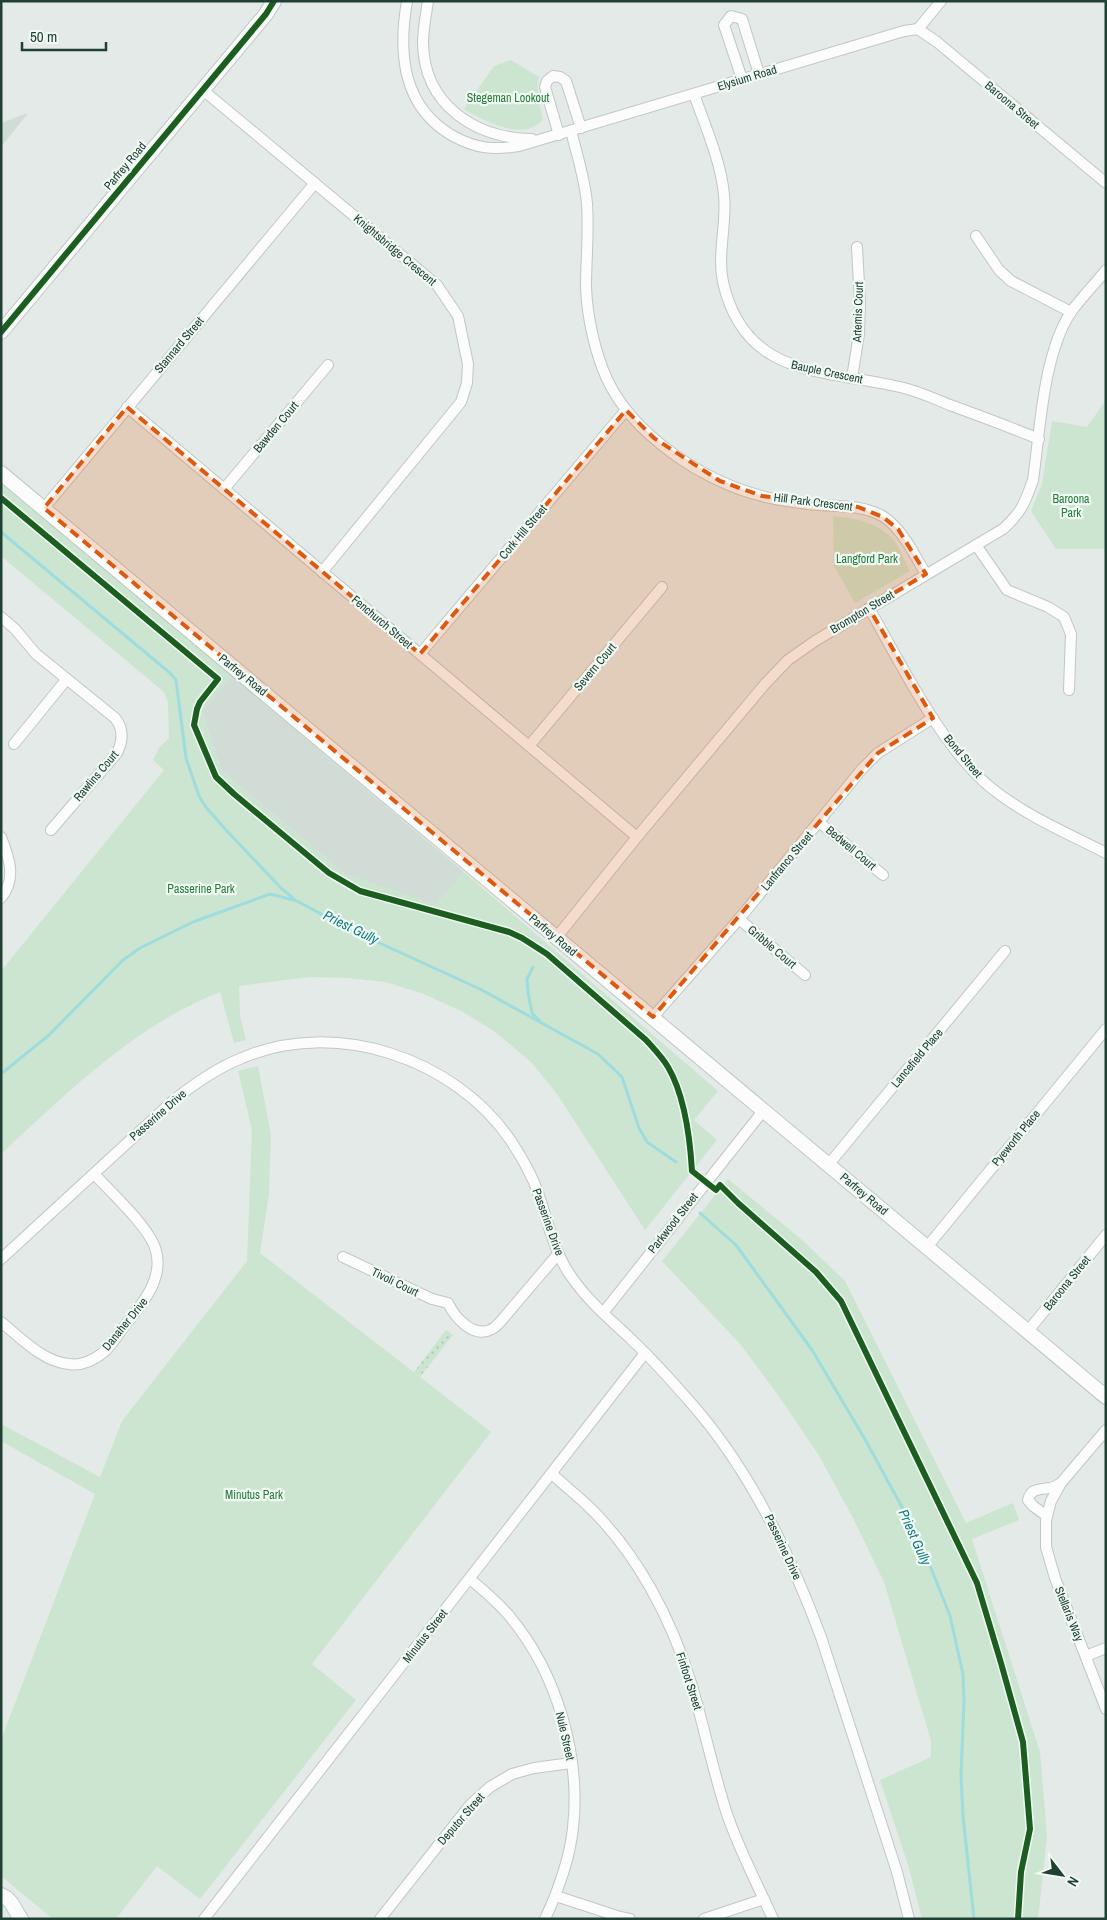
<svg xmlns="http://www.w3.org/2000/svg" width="1107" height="1920" viewBox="0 0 1107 1920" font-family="'Archivo Narrow',sans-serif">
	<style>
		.built { fill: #d1dcd6 }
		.grass { fill: url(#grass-dots) }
		.park { fill: #cbe5d0 }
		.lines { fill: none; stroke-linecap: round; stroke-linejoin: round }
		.stream { stroke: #9fdcdd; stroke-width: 3 }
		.street-casing { stroke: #c1c7c4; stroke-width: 12 }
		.secondary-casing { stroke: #bfc8c4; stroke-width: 16 }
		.street { stroke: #fbfcfb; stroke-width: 10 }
		.secondary { stroke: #fbfcfb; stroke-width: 14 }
		.cycleway-casing { stroke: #f1f9f4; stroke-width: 9 }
		.cycleway { stroke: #1b5e20; stroke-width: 6 }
		.marked { fill: #de580e; fill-opacity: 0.2; stroke: #de580e; stroke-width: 4; stroke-dasharray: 10 6; stroke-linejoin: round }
		.labels { text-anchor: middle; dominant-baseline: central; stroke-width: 4.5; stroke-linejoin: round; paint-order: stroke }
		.street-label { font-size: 12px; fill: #1f4033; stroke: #f1f9f4 }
		.park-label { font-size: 12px; fill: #247c3b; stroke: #f1f9f4 }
		.water-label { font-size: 14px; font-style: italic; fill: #127e83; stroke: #f1f9f4 }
	</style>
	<defs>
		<pattern id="grass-dots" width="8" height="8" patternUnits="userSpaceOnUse" patternTransform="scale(1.25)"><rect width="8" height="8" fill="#cbe5d0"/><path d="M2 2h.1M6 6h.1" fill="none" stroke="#aec6b3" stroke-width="1.8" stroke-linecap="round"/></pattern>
	</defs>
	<rect width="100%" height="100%" fill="#e4eae7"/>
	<g class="built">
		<polygon points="28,113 1,147 1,123"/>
		<polygon points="232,676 464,872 436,905 345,874 221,770 202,711"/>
	</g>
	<polygon class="grass" points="446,1330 453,1335 420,1377 414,1372"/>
	<g class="park">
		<path d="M511,60L539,77C535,91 540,105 543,119C524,143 485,121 464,109L494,66Z"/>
		<polygon points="1106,400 1106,549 1056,549 1031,511 1042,484 1052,421 1087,427"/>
		<path d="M1,481L232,676L202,711L221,770L345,874L436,904L464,872L718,1091L694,1120L717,1140L645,1230L557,1094L531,1062L494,1031L461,1011L424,994L385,982L348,978L309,977L239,986L240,1016L246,1040L234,1043L220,992C135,1025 67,1093 1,1154V971L164,770L153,760L159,748L169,738L168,702L164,692L1,556Z"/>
		<path d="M833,516C854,518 875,522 891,537C899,545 904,561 910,571L855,603L834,566Z"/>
		<polygon points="258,1066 271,1135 269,1194 260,1253 491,1432 312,1664 356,1700 200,1899 157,1866 116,1919 53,1919 1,1876 1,1740 95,1494 1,1441 1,1424 100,1477 122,1421 247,1261 252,1130 238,1071"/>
		<polygon points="728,1179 801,1239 845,1281 966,1523 1013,1503 1019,1520 972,1539 1040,1752 1047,1837 1038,1919 922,1919 908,1865 880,1780 931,1757 931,1741 884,1582 852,1516 818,1454 778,1395 741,1345 662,1261"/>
	</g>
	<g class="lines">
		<g class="stream">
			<polyline points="1,532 170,673 176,680 186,758 199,796 205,806 226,830 281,888 294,899"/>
			<polyline points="533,967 527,979 528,992 532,1013 540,1021"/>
			<polyline points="1,1074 49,1035 122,961 140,948 193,922 270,894 297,901 349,929 480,989 598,1054 622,1077 639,1128 647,1142 676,1162"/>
			<polyline points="700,1213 736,1245 812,1350 866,1441 903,1509 927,1558 950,1616 963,1674 964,1701 961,1775 963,1816 974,1919"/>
		</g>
		<defs>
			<g id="street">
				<path d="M407,1C398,53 402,107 453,136C477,149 493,150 519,146L904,31L918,29L941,1"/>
				<path d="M428,1C426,15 423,29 423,43C424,105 475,138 532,139"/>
				<polyline points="918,29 937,42 1106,183"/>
				<polyline points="742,79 724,25 731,16 742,19 759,74"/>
				<polyline points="204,91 437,285 458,316 468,364 467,383 461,402 322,572"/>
				<path d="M694,94C705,126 721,161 724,195C727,224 717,254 723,282C745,380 827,369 904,388C920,392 935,399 950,405C980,416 1010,427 1039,439"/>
				<path d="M571,131C577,155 585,179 587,204C589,232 586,260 586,287C587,316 595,353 607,379C633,435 703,481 762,496C776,500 792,502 807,504C832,507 861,503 884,517C904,531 914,555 926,574"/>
				<polyline points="559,135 545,87 547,81 553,76 560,77 566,81 581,128"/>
				<polyline points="976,236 999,270 1011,281 1071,312"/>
				<polyline points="852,378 859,334 860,303 857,247"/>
				<polyline points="127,407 637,837"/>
				<polyline points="224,489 328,365"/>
				<polyline points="44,508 315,183"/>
				<polyline points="976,545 1007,590 1048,607 1064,617 1071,634 1069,690"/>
				<path d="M869,608C901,664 941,746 990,787C1024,815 1067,833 1106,853"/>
				<path d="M1,617L15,629L36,654L115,718C124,729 123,741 117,753L51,830"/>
				<polyline points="420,654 626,410"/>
				<polyline points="14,744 66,680"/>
				<polyline points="529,746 662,587"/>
				<polyline points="819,822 883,875"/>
				<path d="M1,837C9,857 17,879 1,898"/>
				<polyline points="739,919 805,975"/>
				<path d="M556,938L637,837L765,684L788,660L815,641L1003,529C1021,513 1025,503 1033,480C1040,431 1043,354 1071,312C1081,298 1095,284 1106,270"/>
				<polyline points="653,1017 739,919 862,769 878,753 933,718"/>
				<polyline points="829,1164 1005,951"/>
				<polyline points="927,1247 1106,1029"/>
				<path d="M343,1257L432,1299L448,1303C455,1318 474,1339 492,1329C495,1328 498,1324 501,1321L558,1254"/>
				<path d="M1,1259L175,1099C196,1083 217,1068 242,1058C335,1018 455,1058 511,1141C519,1153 527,1167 533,1180C547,1212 551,1250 573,1279C589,1302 611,1320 631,1339C652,1359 672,1381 691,1403C750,1470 790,1554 821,1637L897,1872L909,1919"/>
				<polyline points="603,1313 763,1111"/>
				<path d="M1,1322C21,1338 43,1362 69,1364C81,1366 94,1360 104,1352C111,1346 117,1336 123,1328C140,1306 164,1281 156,1251C151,1229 110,1191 94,1174"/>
				<polyline points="1028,1331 1106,1235"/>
				<polyline points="1106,1430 1061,1483 1051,1501 1046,1520 1046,1547 1055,1578 1106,1709"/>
				<path d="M552,1474C563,1484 575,1494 586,1504C637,1552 672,1620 692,1686C704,1727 713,1770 726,1811C738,1848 757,1883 773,1919"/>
				<path d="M1047,1516L1033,1506L1028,1500C1031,1488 1039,1490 1049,1488C1053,1488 1057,1485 1061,1483"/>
				<path d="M470,1579C484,1591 499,1603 511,1618C557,1674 581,1756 573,1828C570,1857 558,1892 545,1919"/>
				<polyline points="1086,1656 1106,1648"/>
				<polyline points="556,1896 620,1917 630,1919"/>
				<polyline points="204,1919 645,1353"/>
				<polyline points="380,1919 470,1805 490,1787 512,1774 534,1768 571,1763"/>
				<polyline points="704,1919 764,1899"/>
			</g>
			<g id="secondary">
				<polyline points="1,332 266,14 274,1"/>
				<polyline points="1,473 1106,1397"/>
				<path d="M1,1895C13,1900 14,1910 21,1919"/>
			</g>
		</defs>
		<use href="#street" class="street-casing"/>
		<use href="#secondary" class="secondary-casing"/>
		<use href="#street" class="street"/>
		<use href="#secondary" class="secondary"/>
		<defs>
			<g id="cycleway">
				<polyline points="1,332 266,14 274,1"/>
				<path d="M1,498L218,679L200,702L197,709L194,725L216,777L234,794L329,873L360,891L509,932L522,938L547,954L646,1040C654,1049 662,1057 668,1067C685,1096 690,1138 692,1171L716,1190L720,1185L738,1203L816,1272L841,1301L977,1583L1001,1663L1023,1742L1030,1829L1021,1872L1018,1919"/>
			</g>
		</defs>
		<use href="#cycleway" class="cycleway-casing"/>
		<use href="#cycleway" class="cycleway"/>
	</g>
	<path class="marked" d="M127,407L420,654L626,410L654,438L720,481L762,496L858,507L883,517L898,529L926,574L869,608L933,718L878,753L653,1017L44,508Z"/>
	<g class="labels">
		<g class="street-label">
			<text transform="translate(747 78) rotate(-17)">Elysium Road</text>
			<text transform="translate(1012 105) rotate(40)">Baroona Street</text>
			<text transform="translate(125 166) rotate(-50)">Parfrey Road</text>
			<text transform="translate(395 250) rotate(40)">Knightsbridge Crescent</text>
			<text transform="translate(858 312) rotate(-88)">Artemis Court</text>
			<text transform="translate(179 345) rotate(-50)">Stannard Street</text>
			<text transform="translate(827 372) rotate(12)">Bauple Crescent</text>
			<text transform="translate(276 427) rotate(-50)">Bawden Court</text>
			<text transform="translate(813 502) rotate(7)">Hill Park Crescent</text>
			<text transform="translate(523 532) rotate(-50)">Cork Hill Street</text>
			<text transform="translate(862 612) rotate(-31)">Brompton Street</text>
			<text transform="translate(382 622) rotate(40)">Fenchurch Street</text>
			<text transform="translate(595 667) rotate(-50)">Severn Court</text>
			<text transform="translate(243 675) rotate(39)">Parfrey Road</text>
			<text transform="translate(963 756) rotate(50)">Bond Street</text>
			<text transform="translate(96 776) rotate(-50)">Rawlins Court</text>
			<text transform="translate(851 848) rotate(40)">Bedwell Court</text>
			<text transform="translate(787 861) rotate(-50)">Lanfranco Street</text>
			<text transform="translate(553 935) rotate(40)">Parfrey Road</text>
			<text transform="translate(772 947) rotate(40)">Gribble Court</text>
			<text transform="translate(917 1058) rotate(-50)">Lancefield Place</text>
			<text transform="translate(158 1115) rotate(-41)">Passerine Drive</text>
			<text transform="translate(1016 1138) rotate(-51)">Pyeworth Place</text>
			<text transform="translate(864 1194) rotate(40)">Parfrey Road</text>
			<text transform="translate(548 1222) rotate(70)">Passerine Drive</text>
			<text transform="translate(673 1223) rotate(-52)">Parkwood Street</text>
			<text transform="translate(395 1282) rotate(26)">Tivoli Court</text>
			<text transform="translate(1067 1283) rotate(-51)">Baroona Street</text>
			<text transform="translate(125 1324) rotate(-51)">Danaher Drive</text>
			<text transform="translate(783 1547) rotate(65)">Passerine Drive</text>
			<text transform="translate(1069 1614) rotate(68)">Stellaris Way</text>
			<text transform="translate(425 1636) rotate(-52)">Minutus Street</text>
			<text transform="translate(689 1681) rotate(72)">Finfoot Street</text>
			<text transform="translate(565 1736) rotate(77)">Nule Street</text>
			<text transform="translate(461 1819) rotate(-49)">Deputor Street</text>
		</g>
		<g class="park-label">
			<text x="508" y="98">Stegeman Lookout</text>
			<text x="1071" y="499">Baroona<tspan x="1071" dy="14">Park</tspan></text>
			<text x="867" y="559">Langford Park</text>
			<text x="201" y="889">Passerine Park</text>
			<text x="254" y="1495">Minutus Park</text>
		</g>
		<g class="water-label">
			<text transform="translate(351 927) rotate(26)">Priest Gully</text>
			<text transform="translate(915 1537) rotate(66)">Priest Gully</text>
		</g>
	</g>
	<rect width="1107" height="1920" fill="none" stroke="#1f4033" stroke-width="5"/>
	<g transform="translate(1062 1875) rotate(121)" stroke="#f1f9f4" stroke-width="4" paint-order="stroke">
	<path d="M0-4L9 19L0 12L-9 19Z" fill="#1f4033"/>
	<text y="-8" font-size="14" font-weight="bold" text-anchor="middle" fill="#1f4033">N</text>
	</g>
	<path d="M22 42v8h84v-8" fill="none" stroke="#1f4033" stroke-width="2.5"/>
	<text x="30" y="42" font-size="15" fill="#1f4033" stroke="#f1f9f4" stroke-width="4" paint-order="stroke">50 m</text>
</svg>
